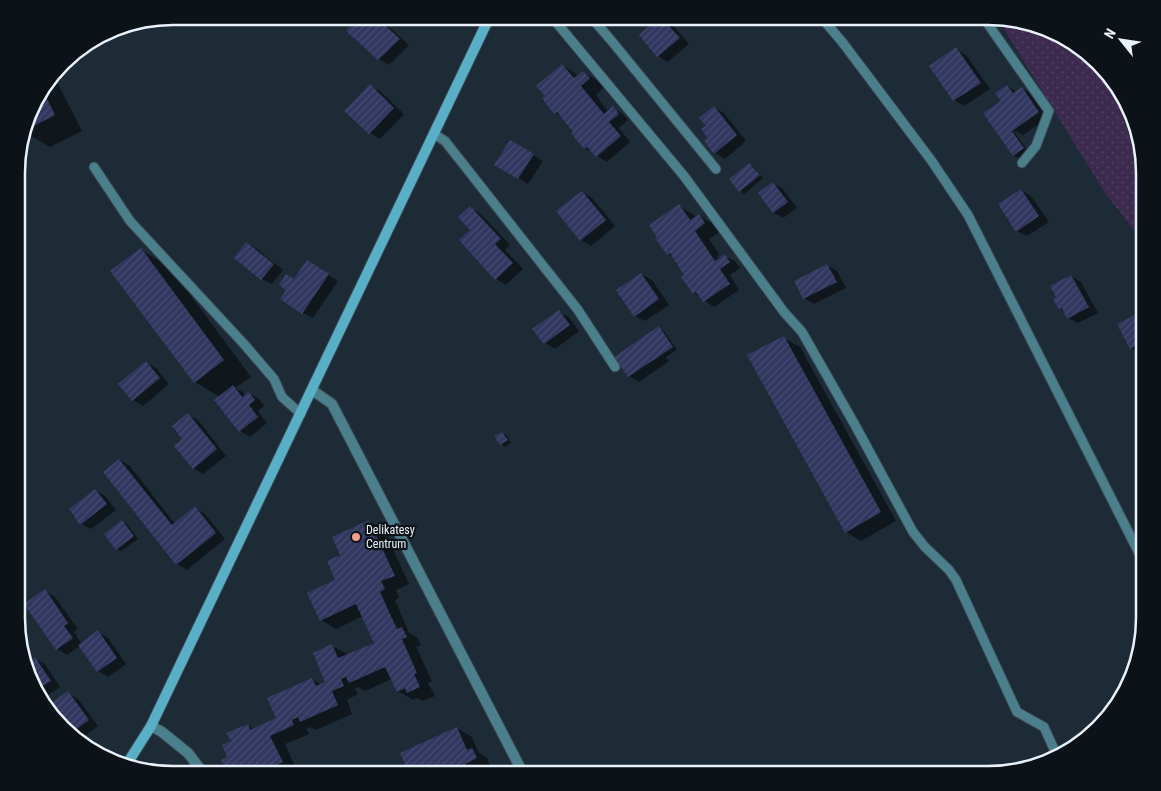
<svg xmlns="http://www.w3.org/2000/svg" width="1161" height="791" viewBox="0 0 1161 791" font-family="'Roboto Condensed',sans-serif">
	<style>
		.grass { fill: url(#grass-dots) }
		.shadow { fill: #0007 }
		.building { fill: url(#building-hatch) }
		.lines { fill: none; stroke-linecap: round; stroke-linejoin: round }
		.lane-casing { stroke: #3a4752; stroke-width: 11 }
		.street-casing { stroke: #3a4752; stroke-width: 12 }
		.secondary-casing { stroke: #3a4752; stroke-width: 12 }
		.lane { stroke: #4b7f8c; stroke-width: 9 }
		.street { stroke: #4b7f8c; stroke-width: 10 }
		.secondary { stroke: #59afc5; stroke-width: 10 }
		.poi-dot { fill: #f49e89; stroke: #0c1318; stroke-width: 2 }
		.labels { text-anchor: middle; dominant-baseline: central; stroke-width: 4.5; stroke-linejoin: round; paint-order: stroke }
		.poi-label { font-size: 12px; fill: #e9f2fa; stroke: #0c1318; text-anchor: start }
		.rim { fill: none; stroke: #e9f2fa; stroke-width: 2.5 }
	</style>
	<defs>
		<pattern id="grass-dots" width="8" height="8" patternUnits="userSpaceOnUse" patternTransform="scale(1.25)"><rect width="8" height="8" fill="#3c2b4f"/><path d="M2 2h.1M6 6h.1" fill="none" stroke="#4f4060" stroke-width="1.8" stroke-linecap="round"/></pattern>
		<pattern id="building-hatch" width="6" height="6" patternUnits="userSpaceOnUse" patternTransform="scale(1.25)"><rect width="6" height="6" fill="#31375f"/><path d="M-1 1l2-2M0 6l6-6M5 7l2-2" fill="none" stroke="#454b6f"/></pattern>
	</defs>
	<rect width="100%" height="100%" fill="#1d2b37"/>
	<polygon class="grass" points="1010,19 1039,25 1083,49 1112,84 1144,180 1144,247 1134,230 1105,193 1001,24"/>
	<g class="shadow">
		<polygon points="375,16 381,20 409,45 389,65 379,59 356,22 361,25"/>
		<polygon points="431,16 452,16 445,26"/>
		<polygon points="661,17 671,23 689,44 668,62 658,56"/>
		<polygon points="956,49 966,55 990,89 964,106 954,100 931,66"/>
		<polygon points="562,65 579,76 583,72 598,81 604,87 596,95 608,112 613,108 623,114 628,120 619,128 630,142 607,162 585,148 573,133 575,132 564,118 555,113"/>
		<polygon points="54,76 82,131 50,147 24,132 33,104"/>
		<polygon points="370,86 380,91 404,114 380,139 370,133 346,111"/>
		<polygon points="1007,86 1017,92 1022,88 1032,94 1048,118 1023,135 1013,130 1028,151 1018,158 1013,155 1003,101"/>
		<polygon points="714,108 724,113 746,141 725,159 715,153 710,138 708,126"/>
		<polygon points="511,141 543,161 528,184 496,164"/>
		<polygon points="749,164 754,167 763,178 744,194 740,191"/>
		<polygon points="773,183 783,189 797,208 783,218 773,212"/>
		<polygon points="1021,190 1031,196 1049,222 1027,236 1017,231"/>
		<polygon points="582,192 592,198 615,226 591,246 581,240"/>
		<polygon points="679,206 694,215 696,218 699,216 714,224 720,232 709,239 719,254 717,256 719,259 725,256 735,261 740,268 730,275 739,290 714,307 694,293 686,275 675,258 668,254"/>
		<polygon points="470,208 480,213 510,245 505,250 523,269 506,285 496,279"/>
		<polygon points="247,243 257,249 283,270 272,284 262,279"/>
		<polygon points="141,250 169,266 251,377 235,388 243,392 245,396 249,393 259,399 264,406 258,411 267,423 250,437 240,431 220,397 195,382"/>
		<polygon points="827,265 837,271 846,288 814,304 804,298"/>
		<polygon points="317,267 338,281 313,318 303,313 294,280"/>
		<polygon points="641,274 652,280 669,305 645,321 635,316"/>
		<polygon points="1071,276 1081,282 1098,313 1078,323 1068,318 1065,312 1060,309"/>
		<polygon points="559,311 569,317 579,331 555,349 545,343"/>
		<polygon points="1136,315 1144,320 1144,352 1141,354 1131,348"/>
		<polygon points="659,327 663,330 677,350 666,357 669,361 639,382 629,376 616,357"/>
		<polygon points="784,338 800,347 896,521 861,541 846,532"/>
		<polygon points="146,362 156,368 169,384 143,406 133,400"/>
		<polygon points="188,415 198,420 226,456 203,474 193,468"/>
		<polygon points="502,433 507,436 511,443 505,447 501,444"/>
		<polygon points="120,460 130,466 175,524 195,508 205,514 225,539 187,570 177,564"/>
		<polygon points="95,490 105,496 116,510 91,529 81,524"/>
		<polygon points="369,521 384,530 409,584 396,590 399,598 395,600 409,633 417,637 421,645 416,647 432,681 428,683 435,696 423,701 417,698 413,700 398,691 392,679 365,691 358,687 355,688 358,694 347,700 352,714 316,730 310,727 306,729 309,734 285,744 297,771 293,773 294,774 225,774 222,768 226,766 233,742 248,725 255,730 277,719 311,679 322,685 327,683 332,646 347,654 375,643 363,616 336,629 321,620 337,580 341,556"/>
		<polygon points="123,522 127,524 138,539 121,551 117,549"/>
		<polygon points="45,591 55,597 78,629 74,632 82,644 98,632 108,638 126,664 108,677 98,671 80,646 67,655 57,649"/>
		<polygon points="35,659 45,664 60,687 40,700 37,697 26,664"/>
		<polygon points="68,693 78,699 98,726 85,736 75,730"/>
		<polygon points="457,728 472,737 479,753 487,758 491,767 479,772 480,775 411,775"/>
	</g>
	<g class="building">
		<polygon points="368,16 375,16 400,39 378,60 346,31 355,20 360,25"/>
		<polygon points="660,16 680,38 657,57 639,35"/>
		<polygon points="956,47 981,83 953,101 929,66"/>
		<polygon points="562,64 574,78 583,71 590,78 581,86 604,114 613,106 619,114 609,122 621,136 596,157 587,147 584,149 571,133 573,132 557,112 554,114 542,98 545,96 536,86"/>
		<polygon points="370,84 394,108 369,134 344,111"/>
		<polygon points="1007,85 1013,93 1022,87 1039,112 1012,131 1024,148 1013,156 983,113 1001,101 995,93"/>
		<polygon points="43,90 55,115 24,131 33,104"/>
		<polygon points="714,106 737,135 714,154 704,141 708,138 701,129 706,126 699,118"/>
		<polygon points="510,140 534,154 518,179 494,165"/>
		<polygon points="749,163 760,175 739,192 729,179"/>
		<polygon points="773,182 788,202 773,213 758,193"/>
		<polygon points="1021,189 1039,216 1016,232 998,204"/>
		<polygon points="582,191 606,220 580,241 556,211"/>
		<polygon points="679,204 690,220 699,214 705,223 695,231 715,261 725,254 730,262 720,269 730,284 703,302 696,292 693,294 681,277 684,275 670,253 667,255 655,238 657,237 649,225"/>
		<polygon points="470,206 501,239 495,244 513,263 495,280 459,240 470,230 458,217"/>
		<polygon points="246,242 274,264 261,280 234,258"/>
		<polygon points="141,248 224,360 194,383 110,271"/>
		<polygon points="307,260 329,274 302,314 280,299 286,290 279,285 286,274 294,279"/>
		<polygon points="827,264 837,282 803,299 794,281"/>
		<polygon points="641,273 659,299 634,317 616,290"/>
		<polygon points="1071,275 1089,307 1067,319 1062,308 1059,310 1053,299 1056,297 1050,286"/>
		<polygon points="559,310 570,325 544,344 532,329"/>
		<polygon points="1137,314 1144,329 1144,341 1130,349 1117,324"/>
		<polygon points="659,326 673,347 628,377 614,357"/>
		<polygon points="784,336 881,512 845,533 747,355"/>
		<polygon points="146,361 160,378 132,401 118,384"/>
		<polygon points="233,385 242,397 249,392 255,400 249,405 258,417 239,432 214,400"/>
		<polygon points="188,413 217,449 193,469 174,446 182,439 172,426"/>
		<polygon points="502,432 508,440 500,445 494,436"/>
		<polygon points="119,459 172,525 195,506 216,533 176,565 103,472"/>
		<polygon points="95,489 107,504 80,525 69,509"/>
		<polygon points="122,520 134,536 116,550 104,534"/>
		<polygon points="369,520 395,576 381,581 385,589 380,592 397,629 402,627 407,637 402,639 417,673 414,674 420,687 407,693 405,688 397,692 385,667 349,683 346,677 341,679 344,686 332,691 338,705 300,722 298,717 292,720 294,725 270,736 283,762 278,764 283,774 224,774 220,767 224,766 221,760 227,757 222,745 231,741 226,733 248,724 250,730 276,718 267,698 312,678 316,686 325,682 313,653 332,644 338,658 374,643 356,604 320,621 307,593 335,580 327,561 340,555 332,537"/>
		<polygon points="45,589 68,623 64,626 73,638 56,650 24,604"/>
		<polygon points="98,630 117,658 97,672 78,645"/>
		<polygon points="35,657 51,681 35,691 26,663"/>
		<polygon points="68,691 89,720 74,731 53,702"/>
		<polygon points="457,727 467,750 472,748 477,758 465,764 470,775 438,775 439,773 436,766 417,775 410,775 400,753"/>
	</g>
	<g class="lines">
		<defs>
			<g id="lane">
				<polyline points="551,16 684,176 784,312 802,332 855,425 913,532 925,547 949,570 956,580 1017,712 1044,727 1058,758"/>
				<polyline points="590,16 610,39 716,169"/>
				<polyline points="821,17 843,43 931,160 968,215 1144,563"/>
				<polyline points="983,17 1049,111 1036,146 1022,163"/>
				<polyline points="434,134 445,141 578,310 615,367"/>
				<polyline points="94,167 130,221 244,344 274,379 282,397 301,414"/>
			</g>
			<g id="street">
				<polyline points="312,390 332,404 524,775"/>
				<polyline points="151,726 162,732 188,753 204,774"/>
			</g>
			<polyline id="secondary" points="125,767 151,726 490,16"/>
		</defs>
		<use href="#lane" class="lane-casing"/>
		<use href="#street" class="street-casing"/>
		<use href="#secondary" class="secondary-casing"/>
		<use href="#lane" class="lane"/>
		<use href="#street" class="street"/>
		<use href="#secondary" class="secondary"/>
	</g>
	<circle class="poi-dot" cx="356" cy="537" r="5"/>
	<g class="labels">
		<g class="poi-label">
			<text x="366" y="530">Delikatesy<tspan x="366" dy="14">Centrum</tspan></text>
		</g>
	</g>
	<path d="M0 0H1161V791H0ZM173 25H988A148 148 0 0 1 1136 173V618A148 148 0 0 1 988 766H173A148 148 0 0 1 25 618V173A148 148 0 0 1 173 25Z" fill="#0c1318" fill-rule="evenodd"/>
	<path class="rim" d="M173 25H988A148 148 0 0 1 1136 173V618A148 148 0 0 1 988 766H173A148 148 0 0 1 25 618V173A148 148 0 0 1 173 25Z"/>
	<g transform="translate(1121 40) rotate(300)" stroke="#0c1318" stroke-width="4" paint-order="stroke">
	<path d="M0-4L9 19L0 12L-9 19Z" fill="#e9f2fa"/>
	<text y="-8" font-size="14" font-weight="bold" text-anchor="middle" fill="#e9f2fa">N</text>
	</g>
</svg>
